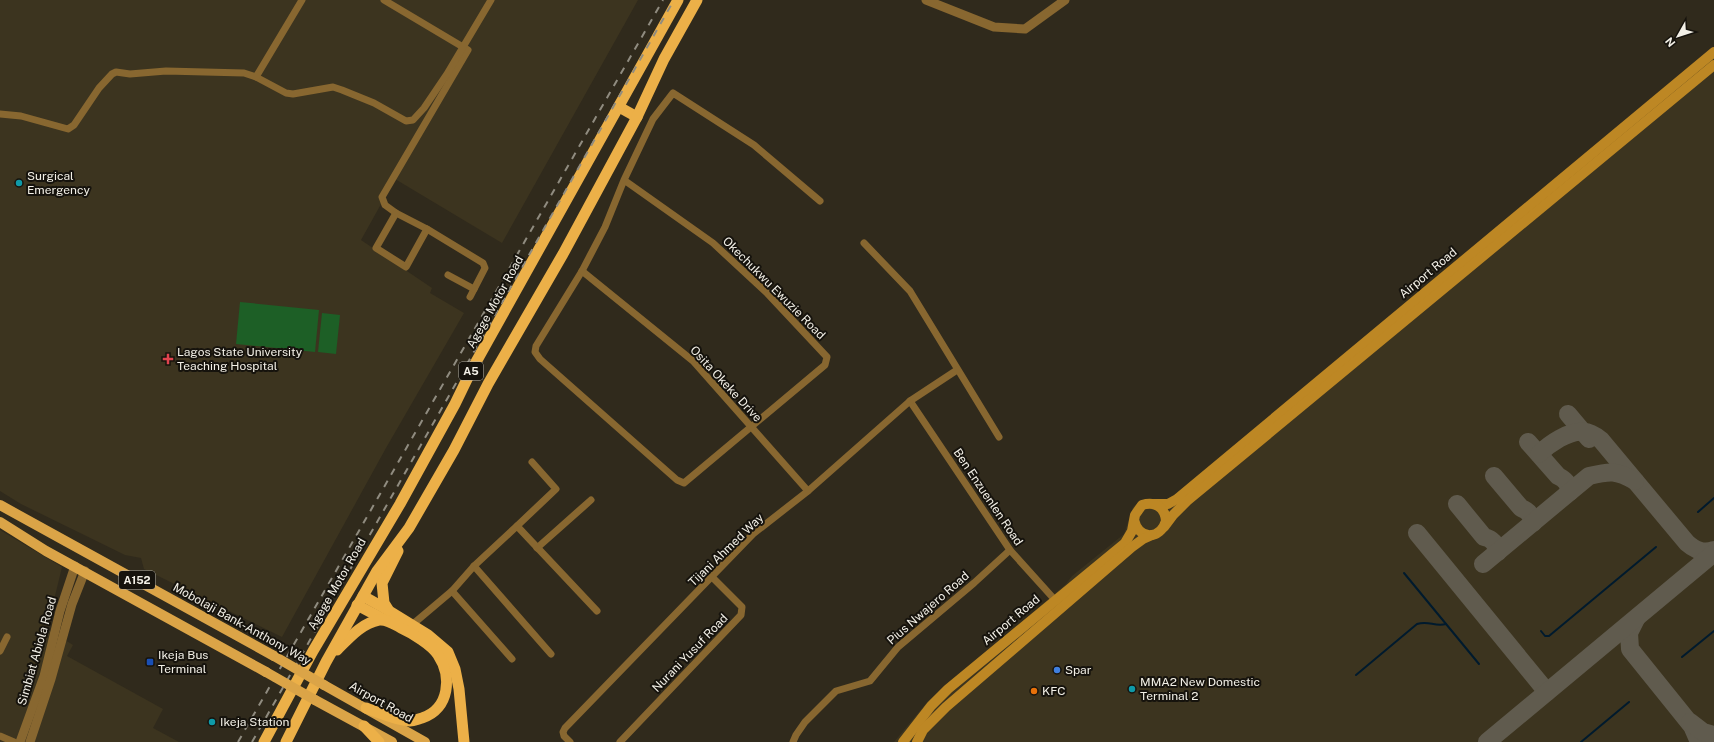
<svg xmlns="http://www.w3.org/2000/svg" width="1714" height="742" viewBox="0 0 1714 742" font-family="'Public Sans',sans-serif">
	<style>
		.built { fill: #3c341f }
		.green { fill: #1d5f26 }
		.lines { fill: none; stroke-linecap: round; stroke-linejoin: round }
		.stream { stroke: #001a2d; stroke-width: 2 }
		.taxiway { stroke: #605b4e; stroke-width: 18 }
		.minor { stroke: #886730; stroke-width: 7 }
		.tertiary { stroke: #886730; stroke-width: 9 }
		.secondary { stroke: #bd8724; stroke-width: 10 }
		.primary { stroke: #dba447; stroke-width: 10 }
		.trunk { stroke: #ecb048; stroke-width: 11 }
		.rail { stroke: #908c80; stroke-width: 2; stroke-dasharray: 7 7; stroke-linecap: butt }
		.primary-bridge { stroke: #dba447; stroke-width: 10 }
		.culture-dot { fill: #0f9aa8; stroke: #16130d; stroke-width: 1.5 }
		.health-dot { fill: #e0444e; stroke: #16130d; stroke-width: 1.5 }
		.transit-dot { fill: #1a4fb4; stroke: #16130d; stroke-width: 1.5 }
		.shop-dot { fill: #3f7fe0; stroke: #16130d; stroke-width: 1.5 }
		.food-dot { fill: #e8710a; stroke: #16130d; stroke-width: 1.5 }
		.labels { text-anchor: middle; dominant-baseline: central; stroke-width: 4; stroke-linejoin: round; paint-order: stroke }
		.shield { fill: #16130d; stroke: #b1aea6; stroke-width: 1 }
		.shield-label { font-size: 11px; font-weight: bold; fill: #f3f0e7 }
		.poi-label { font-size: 12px; fill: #f3f0e7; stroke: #16130d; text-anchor: start }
		.street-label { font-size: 12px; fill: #f3f0e7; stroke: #16130d }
	</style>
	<rect width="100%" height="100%" fill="#302a1c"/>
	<g class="built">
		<polygon points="0,0 638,0 502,243 395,179 361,240 432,288 430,293 464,313 386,448 282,637 144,569 141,558 125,555 21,504 0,491"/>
		<polygon points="1714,50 1714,742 894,742 928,701 1066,584 1072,576 1124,534 1133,507 1139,502 1165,500 1176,494"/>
		<polygon points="0,530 62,567 47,629 73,645 67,656 163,709 153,728 179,742 0,742"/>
	</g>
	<g class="green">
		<polygon points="240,302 319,310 315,352 236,344"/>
		<polygon points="322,313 340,315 336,354 318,352"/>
	</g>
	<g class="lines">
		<g class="stream">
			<polyline points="1698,512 1714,498"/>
			<polyline points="1404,573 1479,664"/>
			<polyline points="1541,631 1545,636 1549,636 1656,547"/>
			<polyline points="1682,657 1714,631"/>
			<path d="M1356,675L1417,624C1429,620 1434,627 1446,624"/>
			<polyline points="1581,742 1629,702"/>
		</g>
		<g class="taxiway">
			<polyline points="1568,414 1589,439"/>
			<path d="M1528,442L1558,476C1566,480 1568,483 1570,492"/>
			<path d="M1539,454C1549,444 1569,430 1584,432C1590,432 1596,436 1601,440L1687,543C1695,550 1703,554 1714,550"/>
			<path d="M1494,476L1521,508C1529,511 1531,515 1533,523"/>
			<path d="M1457,504L1484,537C1493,539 1495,543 1498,552"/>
			<polyline points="1417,533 1547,692"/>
			<path d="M1483,564L1589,476C1610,471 1616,470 1635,481"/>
			<polyline points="1636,619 1629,633 1630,649 1692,726 1699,742"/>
			<polyline points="1690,722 1703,732 1714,735"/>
			<polyline points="1487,742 1714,553"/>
		</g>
		<g class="minor">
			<polyline points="384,0 468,50 382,197 385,205 396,213 427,229 483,263 485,268 470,297"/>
			<polyline points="256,77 286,93 293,94 333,87 342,90 374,103 406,121 413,120 424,108 447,74 491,0"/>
			<polyline points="0,114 21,116 68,129 74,125 99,88 112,74 116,72 130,74 166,71 244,73 256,77 302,0"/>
			<polyline points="624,180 713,243 767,293 827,357 825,365 684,483 677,480 540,359 535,352 536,346 582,271 605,227 624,180 653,119 673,93 754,145 820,201"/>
			<polyline points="396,213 376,248 406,267 427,229"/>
			<polyline points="864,243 910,291 999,437"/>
			<polyline points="582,271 693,361 808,491"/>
			<polyline points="448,275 474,289"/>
			<polyline points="910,401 1010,550 1055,600"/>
			<polyline points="517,526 556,489 532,462"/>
			<polyline points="537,548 591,500"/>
			<polyline points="474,566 551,654"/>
			<polyline points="452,591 512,659"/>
			<polyline points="413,624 452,591 474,566 517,526 597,611"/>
			<polyline points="0,651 7,637"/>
			<polyline points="0,736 14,742"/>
			<polyline points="570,742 564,736 563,732 565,728 753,534 808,491 910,401 957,370"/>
			<polyline points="620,742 741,615 742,607 712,577"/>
			<polyline points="793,742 796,735 805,722 836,691 870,681 898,647 974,583 1010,550"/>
		</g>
		<g class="tertiary">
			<polyline points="926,0 994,27 1025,29 1065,0"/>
			<polyline points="20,742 44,676 60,611 75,566"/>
			<polyline points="30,742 51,679 72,604 85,571"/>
		</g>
		<g class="secondary">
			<polyline points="1154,504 1168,504 1177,499 1714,52"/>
			<polyline points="1164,527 1173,515 1187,501 1714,65"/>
			<path d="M903,742L931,706L948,689L1125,543L1132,531L1135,515L1142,505C1155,501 1165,507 1166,521C1160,540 1139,540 1134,520"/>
			<polyline points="917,742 923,730 946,707 1132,547 1143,539 1152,535"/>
		</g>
		<g class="primary">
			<polyline points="0,505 274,656"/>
			<polyline points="0,522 46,551 266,672"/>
			<polyline points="324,685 425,742"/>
			<polyline points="315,700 392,742"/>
		</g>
		<g class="trunk">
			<polyline points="619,107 637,117"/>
			<polyline points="398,551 382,583 384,603 389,611 428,635 448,652 455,669 459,689 464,742"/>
			<polyline points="363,596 388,610"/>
			<polyline points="357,605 385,620"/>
			<path d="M337,650C349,638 362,623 379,620C387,619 394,624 401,628C412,633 432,645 438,655C452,676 450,709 422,718C418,719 414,721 410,721C395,720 380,713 366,708"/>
			<polyline points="364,726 379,742"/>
			<polyline points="264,742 313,651 400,504 455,404 471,371 678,0"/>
			<polyline points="286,742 326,662 377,571 409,528 454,450 488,384 563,254 637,117 664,59 697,0"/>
		</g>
		<g class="rail">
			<polyline points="238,742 663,0"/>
			<polyline points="252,742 674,0"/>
		</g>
		<g class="primary-bridge">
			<polyline points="274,656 324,685"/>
			<polyline points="266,672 315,700"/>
		</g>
	</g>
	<g class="culture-dot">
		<circle cx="19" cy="183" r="4"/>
		<circle cx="1132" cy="689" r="4"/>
		<circle cx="212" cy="722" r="4"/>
	</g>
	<path class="health-dot" d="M166 353h4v4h4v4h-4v4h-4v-4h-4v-4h4z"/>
	<rect class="transit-dot" x="146" y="658" width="8" height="8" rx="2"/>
	<circle class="shop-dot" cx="1057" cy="670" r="4"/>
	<circle class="food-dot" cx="1034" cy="691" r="4"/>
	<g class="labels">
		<g class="shield">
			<rect x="459" y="362" width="24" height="18" rx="3"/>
			<rect x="119" y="571" width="36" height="18" rx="3"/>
		</g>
		<g class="shield-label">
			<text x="471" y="371">A5</text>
			<text x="137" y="580">A152</text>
		</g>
		<g class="poi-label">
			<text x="27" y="176">Surgical<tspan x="27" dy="14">Emergency</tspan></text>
			<text x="177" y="352">Lagos State University<tspan x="177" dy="14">Teaching Hospital</tspan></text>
			<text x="158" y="655">Ikeja Bus<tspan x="158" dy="14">Terminal</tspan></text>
			<text x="1065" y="670">Spar</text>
			<text x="1140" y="682">MMA2 New Domestic<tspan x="1140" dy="14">Terminal 2</tspan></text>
			<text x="1042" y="691">KFC</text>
			<text x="220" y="722">Ikeja Station</text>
		</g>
		<g class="street-label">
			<text transform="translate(1428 273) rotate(-40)">Airport Road</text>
			<text transform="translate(774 288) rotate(45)">Okechukwu Ewuzie Road</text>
			<text transform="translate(495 302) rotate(-61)">Agege Motor Road</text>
			<text transform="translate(726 384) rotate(47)">Osita Okeke Drive</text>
			<text transform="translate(988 497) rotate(56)">Ben Enzuenlen Road</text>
			<text transform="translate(726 550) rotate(-44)">Tijani Ahmed Way</text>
			<text transform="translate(337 584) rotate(-60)">Agege Motor Road</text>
			<text transform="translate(928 608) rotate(-41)">Pius Nwajero Road</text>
			<text transform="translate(1011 620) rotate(-40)">Airport Road</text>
			<text transform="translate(242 624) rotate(29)">Mobolaji Bank-Anthony Way</text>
			<text transform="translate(37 651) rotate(-74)">Simbiat Abiola Road</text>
			<text transform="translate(690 653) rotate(-46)">Nurani Yusuf Road</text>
			<text transform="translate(381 702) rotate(29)">Airport Road</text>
		</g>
	</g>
	<g transform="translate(1678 36) rotate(231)" stroke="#16130d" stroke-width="3" paint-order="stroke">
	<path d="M0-3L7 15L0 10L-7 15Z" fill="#f3f0e7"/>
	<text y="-6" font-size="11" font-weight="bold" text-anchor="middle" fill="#f3f0e7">N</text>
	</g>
</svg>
